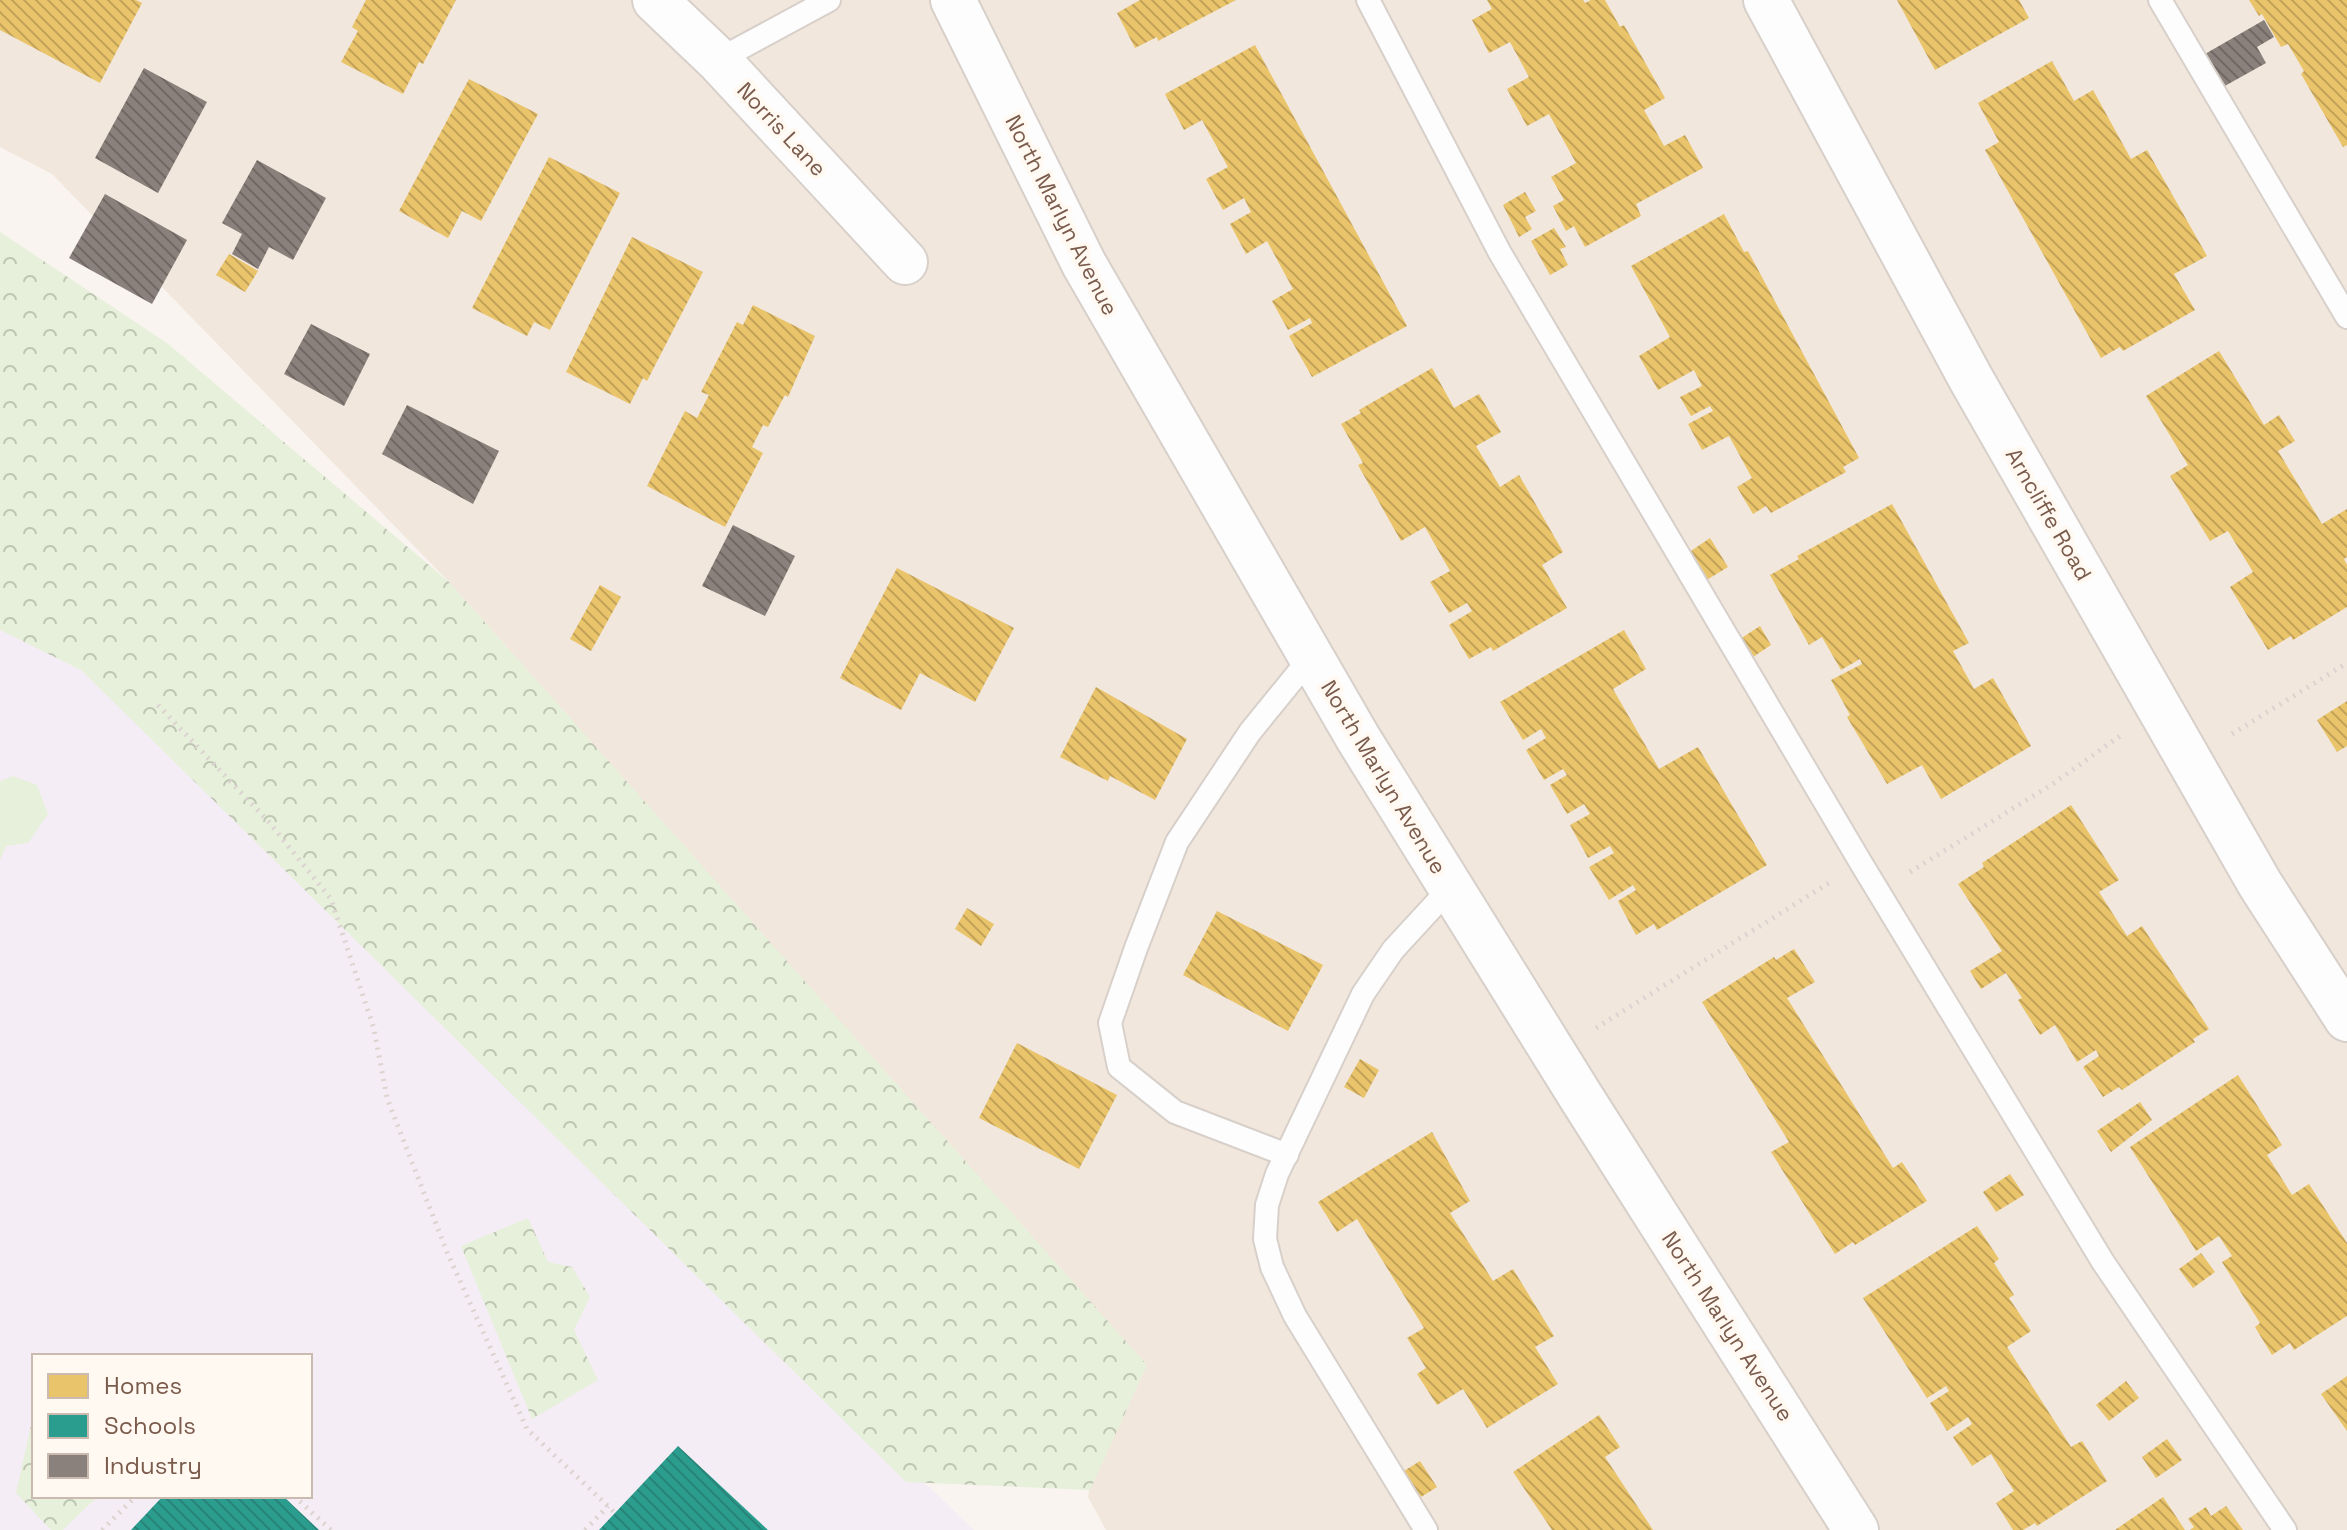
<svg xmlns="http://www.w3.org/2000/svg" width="2347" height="1530" viewBox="0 0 2347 1530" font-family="'Space Grotesk',sans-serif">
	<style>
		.residential { fill: #f2e7dd }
		.education { fill: #f5edf5; fill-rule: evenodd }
		.grass { fill: #e6f0da }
		.forest { fill: url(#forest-crowns) }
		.homes { fill: url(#homes-back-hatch) }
		.schools { fill: url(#schools-back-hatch) }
		.industry { fill: url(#industry-back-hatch) }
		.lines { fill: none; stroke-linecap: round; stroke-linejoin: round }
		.lane-casing { stroke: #d7d0ca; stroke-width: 26 }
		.street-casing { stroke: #d7d0ca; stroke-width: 48 }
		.path { stroke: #dbd3cf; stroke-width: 5; stroke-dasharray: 2 6; stroke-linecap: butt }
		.lane { stroke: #fefdfd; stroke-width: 22 }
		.street { stroke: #fefdfd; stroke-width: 44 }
		.labels { text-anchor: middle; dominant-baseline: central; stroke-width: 8; stroke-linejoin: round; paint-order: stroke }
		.street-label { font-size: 22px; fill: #7a5b4c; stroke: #fff9f2 }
	</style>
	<defs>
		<pattern id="forest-crowns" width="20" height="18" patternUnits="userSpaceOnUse" patternTransform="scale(2)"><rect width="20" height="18" fill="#e6f0da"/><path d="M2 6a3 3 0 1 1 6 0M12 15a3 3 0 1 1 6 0" fill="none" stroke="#bfc5b3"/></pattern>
		<pattern id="homes-back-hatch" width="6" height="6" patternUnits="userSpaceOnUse" patternTransform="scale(2)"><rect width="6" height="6" fill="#e9c46a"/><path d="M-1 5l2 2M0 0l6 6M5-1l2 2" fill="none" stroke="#c2a259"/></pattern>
		<pattern id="schools-back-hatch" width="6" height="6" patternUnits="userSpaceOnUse" patternTransform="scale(2)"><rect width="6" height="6" fill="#2a9d8f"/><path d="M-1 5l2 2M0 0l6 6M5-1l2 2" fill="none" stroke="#298377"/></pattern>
		<pattern id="industry-back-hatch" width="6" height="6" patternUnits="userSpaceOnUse" patternTransform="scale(2)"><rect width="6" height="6" fill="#8a817c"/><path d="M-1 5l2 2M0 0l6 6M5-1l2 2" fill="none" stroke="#716863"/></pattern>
	</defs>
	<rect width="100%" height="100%" fill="#f9f4ef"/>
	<polygon class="residential" points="0,0 2347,0 2347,1530 1106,1530 1088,1497 1116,1334 449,582 52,174 0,147"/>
	<path class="education" d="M0,630L81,670L974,1530H0ZM34,1356H310V1496H34Z"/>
	<polygon class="grass" points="13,776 37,785 48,814 28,843 6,846 0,860 0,781"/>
	<g class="forest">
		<polygon points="0,232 167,343 449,582 1147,1365 1090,1490 906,1482 81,670 0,630"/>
		<polygon points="528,1218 548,1262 572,1267 590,1297 574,1330 598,1380 532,1419 461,1246"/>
		<polygon points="34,1422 34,1496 98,1496 63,1530 51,1530 16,1493 31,1425"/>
	</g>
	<g class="homes">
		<polygon points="0,0 136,0 142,3 100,83 0,30"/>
		<polygon points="366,0 456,0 423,64 419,62 403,94 341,62 358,31 352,27"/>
		<polygon points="1140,0 1236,0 1158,41 1157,37 1135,48 1117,13"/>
		<polygon points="1487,0 1583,0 1585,3 1591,0 1605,0 1620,27 1624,25 1665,98 1644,110 1664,146 1685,135 1703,168 1636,204 1641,216 1585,247 1574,226 1566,231 1553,206 1564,200 1551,177 1576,163 1549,114 1527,126 1507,89 1529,77 1510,42 1489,53 1472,20 1492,9"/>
		<polygon points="1897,0 2019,0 2029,18 1935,70"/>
		<polygon points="2249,0 2347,0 2347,145 2343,147 2301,74 2304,71 2288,44 2281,47 2262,14 2259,16"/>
		<polygon points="1255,45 1407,326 1312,377 1289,336 1312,323 1310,318 1288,330 1272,301 1293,289 1267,241 1246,254 1230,224 1251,212 1244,198 1223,210 1206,179 1228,167 1202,120 1184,130 1165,94"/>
		<polygon points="2052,61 2074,101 2093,90 2131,159 2147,150 2207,256 2174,274 2195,310 2123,351 2120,347 2101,358 1985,150 1999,142 1978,103"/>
		<polygon points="469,79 538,114 481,221 462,211 448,238 399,211"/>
		<polygon points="549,157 620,193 550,330 534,322 527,336 472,308"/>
		<polygon points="1525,192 1536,211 1525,217 1532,229 1519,237 1503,205"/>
		<polygon points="1724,214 1744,252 1748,251 1859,458 1843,467 1846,472 1771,513 1766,506 1753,514 1737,487 1752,478 1729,436 1702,450 1688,424 1713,411 1710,406 1691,416 1680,397 1702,386 1694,370 1658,390 1639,356 1670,337 1631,266"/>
		<polygon points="1554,228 1566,247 1560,249 1568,265 1550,275 1531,241"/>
		<polygon points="632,237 703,272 647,381 643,378 630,404 566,372"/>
		<polygon points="229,254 258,271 245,292 216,275"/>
		<polygon points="753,305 815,336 788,397 785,395 768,427 763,425 752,447 763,453 725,527 647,486 685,411 697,418 709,395 701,392 737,322 743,325"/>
		<polygon points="2219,351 2264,425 2279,415 2295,441 2278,451 2322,524 2347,509 2347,557 2344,559 2347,565 2347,607 2293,640 2291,636 2268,650 2230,587 2253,572 2228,531 2210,541 2170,476 2188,465 2146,396"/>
		<polygon points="1432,368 1454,408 1479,394 1501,432 1476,446 1500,487 1519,475 1563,552 1542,565 1567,608 1493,651 1491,647 1469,659 1449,625 1472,611 1467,603 1449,613 1430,582 1450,571 1425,527 1401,541 1358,465 1363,463 1341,424 1361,413 1359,410"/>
		<polygon points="1892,504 1969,643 1953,651 1974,689 1993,678 2031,746 1941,799 1922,765 1887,784 1847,717 1850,715 1831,680 1862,664 1860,659 1841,670 1822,637 1809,645 1770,575 1799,559 1797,556"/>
		<polygon points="1710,538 1728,567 1705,581 1688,553"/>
		<polygon points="897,568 1014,628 975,702 920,673 901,710 840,678"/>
		<polygon points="600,585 621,597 591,651 570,639"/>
		<polygon points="1760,626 1771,645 1750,659 1737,641"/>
		<polygon points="1624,630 1646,669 1613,689 1659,769 1698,747 1767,865 1657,930 1654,924 1636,935 1618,901 1636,890 1633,885 1609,900 1589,867 1614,853 1610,846 1588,858 1570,825 1590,814 1584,804 1567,814 1550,785 1567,775 1563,769 1544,780 1526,750 1546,738 1541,729 1523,740 1500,702"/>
		<polygon points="1096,687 1187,739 1155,800 1110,776 1108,781 1060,757"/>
		<polygon points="2347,701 2347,746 2337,752 2317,720"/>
		<polygon points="2071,805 2119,880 2099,892 2127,936 2142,926 2209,1029 2193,1039 2195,1042 2122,1090 2119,1087 2103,1097 2083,1067 2099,1056 2096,1050 2077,1062 2055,1025 2040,1035 2018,1000 2022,998 2006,973 1981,989 1970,971 2002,951 1958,884 1984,867 1982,863"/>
		<polygon points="967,908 994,924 981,946 955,929"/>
		<polygon points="1217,911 1323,965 1288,1031 1183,975"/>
		<polygon points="1794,949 1815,982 1787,998 1893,1168 1902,1162 1927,1201 1855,1245 1853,1242 1835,1254 1771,1152 1789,1142 1702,1002 1774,957 1776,960"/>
		<polygon points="1017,1043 1117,1095 1079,1169 979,1118"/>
		<polygon points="1360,1059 1379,1070 1364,1098 1344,1087"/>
		<polygon points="2238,1075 2282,1145 2267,1155 2292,1195 2309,1184 2347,1243 2347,1316 2294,1350 2290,1343 2272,1355 2255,1327 2260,1323 2222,1262 2232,1256 2219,1236 2196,1251 2130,1147"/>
		<polygon points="2140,1102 2152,1120 2111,1152 2097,1131"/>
		<polygon points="1432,1132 1470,1201 1450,1213 1493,1281 1513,1269 1554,1336 1535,1347 1558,1384 1487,1428 1463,1389 1437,1405 1417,1374 1426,1368 1407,1338 1424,1328 1357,1219 1337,1232 1318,1202"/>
		<polygon points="2010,1174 2024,1195 1996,1212 1983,1192"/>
		<polygon points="1977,1226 1999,1259 1994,1263 2014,1295 2009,1298 2031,1331 2007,1347 2071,1447 2082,1441 2107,1481 2037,1526 2035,1523 2023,1530 2013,1530 1996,1503 2014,1491 1991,1454 1972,1466 1953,1437 1972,1424 1968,1417 1947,1431 1930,1403 1949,1391 1946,1386 1927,1398 1863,1298"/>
		<polygon points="2201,1253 2215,1272 2193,1288 2179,1269"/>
		<polygon points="2347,1376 2347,1431 2321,1394"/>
		<polygon points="2126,1381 2139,1398 2109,1421 2096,1405"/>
		<polygon points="1599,1415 1620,1447 1605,1457 1653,1530 1552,1530 1513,1472"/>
		<polygon points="2167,1439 2182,1460 2156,1478 2142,1457"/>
		<polygon points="1420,1461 1437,1487 1421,1497 1404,1471"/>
		<polygon points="2163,1497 2185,1530 2115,1530"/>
		<polygon points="2226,1506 2243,1530 2190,1530 2194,1527 2188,1519 2206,1507 2211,1516"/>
	</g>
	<g class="schools">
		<polygon points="678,1446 768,1530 599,1530"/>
		<polygon points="163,1496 283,1496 319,1530 131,1530"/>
	</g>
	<g class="industry">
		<polygon points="2264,20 2274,37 2257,47 2266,63 2223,87 2205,54"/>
		<polygon points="144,68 207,102 158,193 95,158"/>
		<polygon points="257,160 326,198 293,260 269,247 258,269 232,254 242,234 222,223"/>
		<polygon points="105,194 187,240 152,304 69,258"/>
		<polygon points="311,324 370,354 344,406 284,374"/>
		<polygon points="407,405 499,451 473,504 382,454"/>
		<polygon points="733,525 795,556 765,616 702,586"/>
	</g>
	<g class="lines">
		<defs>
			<g id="lane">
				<polyline points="1368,0 1500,253 1861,863 2103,1262 2285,1530"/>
				<polyline points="2160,0 2347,317"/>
				<polyline points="718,60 829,0"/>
				<polyline points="1287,1155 1175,1112 1119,1067 1110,1023 1136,948 1177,842 1250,732 1311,657"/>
				<polyline points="1426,1530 1295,1316 1272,1267 1265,1239 1267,1205 1277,1174 1363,994 1393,950 1451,887"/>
			</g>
			<g id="street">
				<polyline points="655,0 718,60 905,262"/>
				<polyline points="953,0 1084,264 1358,738 1581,1097 1856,1530"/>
				<polyline points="1766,0 1971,379 2260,884 2347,1019"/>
			</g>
		</defs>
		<use href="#lane" class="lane-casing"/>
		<use href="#street" class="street-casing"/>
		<g class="path">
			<polyline points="158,705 268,821 331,899 374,1029 387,1098 447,1252 527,1429 615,1513"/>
			<polyline points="2232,734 2347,663"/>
			<polyline points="1910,872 2051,785 2120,736"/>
			<polyline points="1596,1028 1829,883"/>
			<polyline points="294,1496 331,1530"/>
			<polyline points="102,1530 136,1496"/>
			<polyline points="585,1530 608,1506"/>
		</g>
		<use href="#lane" class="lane"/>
		<use href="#street" class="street"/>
	</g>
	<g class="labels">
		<g class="street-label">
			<text transform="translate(782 129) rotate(47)">Norris Lane</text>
			<text transform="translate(1062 215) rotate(63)">North Marlyn Avenue</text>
			<text transform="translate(2049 514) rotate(60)">Arncliffe Road</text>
			<text transform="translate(1384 777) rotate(59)">North Marlyn Avenue</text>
			<text transform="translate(1728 1326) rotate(57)">North Marlyn Avenue</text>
		</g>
	</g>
	<rect x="32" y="1354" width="280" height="144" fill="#fff9f2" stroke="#cabab0" stroke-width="2"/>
	<rect x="48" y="1374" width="40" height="24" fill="#e9c46a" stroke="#cabab0" stroke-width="2"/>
	<text x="104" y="1394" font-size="24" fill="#7a5b4c">Homes</text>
	<rect x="48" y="1414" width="40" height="24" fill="#2a9d8f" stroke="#cabab0" stroke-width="2"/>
	<text x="104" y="1434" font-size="24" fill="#7a5b4c">Schools</text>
	<rect x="48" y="1454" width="40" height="24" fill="#8a817c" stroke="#cabab0" stroke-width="2"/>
	<text x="104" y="1474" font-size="24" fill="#7a5b4c">Industry</text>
</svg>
